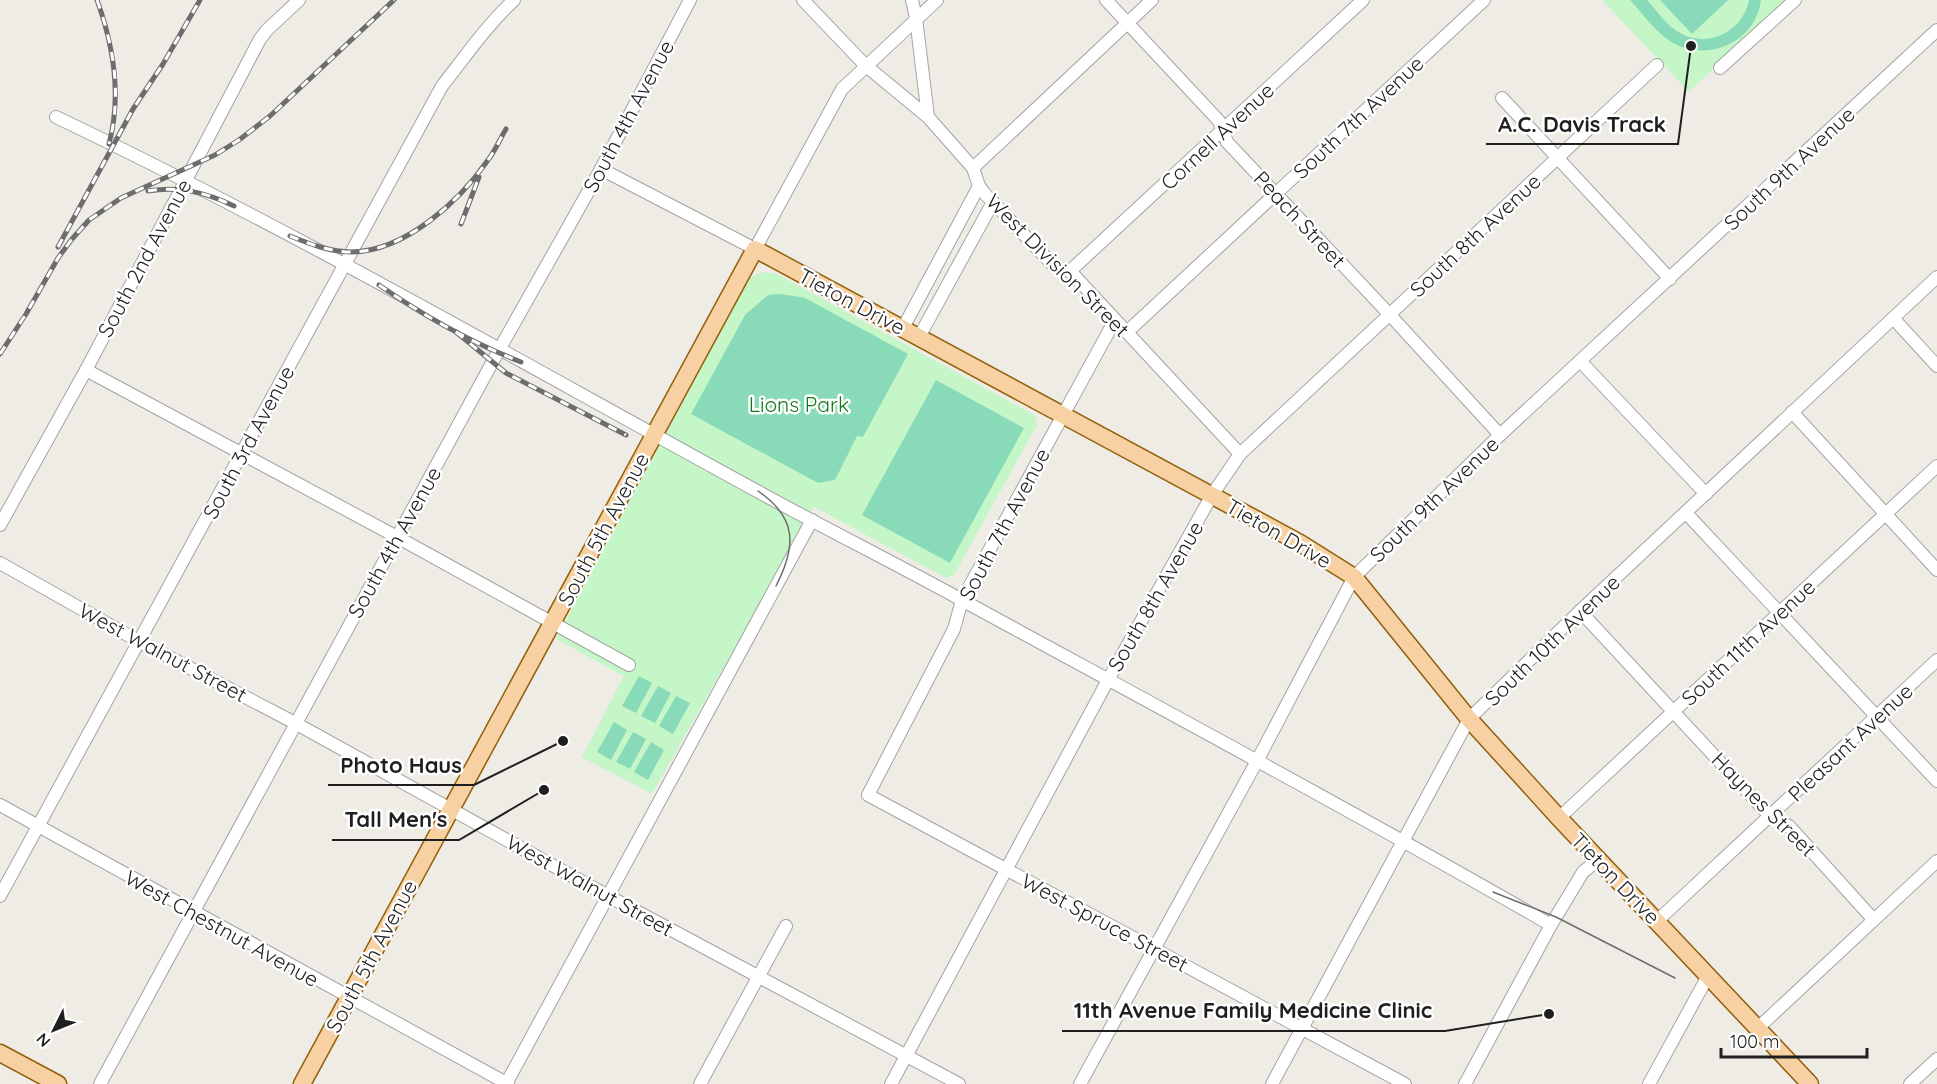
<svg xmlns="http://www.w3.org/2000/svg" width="1937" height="1084" viewBox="0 0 1937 1084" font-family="Quicksand,sans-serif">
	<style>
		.park { fill: #c5f6c8 }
		.pitch { fill: #88dab8 }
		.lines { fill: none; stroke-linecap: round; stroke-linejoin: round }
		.minor-casing { stroke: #a3a3a3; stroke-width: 14 }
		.major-casing { stroke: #916008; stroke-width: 19 }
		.minor { stroke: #fff; stroke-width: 12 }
		.major { stroke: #f7d0a3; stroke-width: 16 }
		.tram { stroke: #6d6d6d; stroke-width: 1.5 }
		.rail-casing { stroke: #6d6d6d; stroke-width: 5 }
		.rail { stroke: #fff; stroke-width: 3; stroke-dasharray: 9; stroke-linecap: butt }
		.labels { text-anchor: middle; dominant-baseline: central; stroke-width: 5; stroke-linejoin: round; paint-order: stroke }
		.street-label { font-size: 21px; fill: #1f1f1f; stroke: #fff }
		.park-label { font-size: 21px; fill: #127818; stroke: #fff }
		.leader { fill: none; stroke: #1f1f1f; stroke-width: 2 }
		.callout-dot { fill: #1f1f1f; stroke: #fff; stroke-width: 2 }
		.callout-label { font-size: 22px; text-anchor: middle; font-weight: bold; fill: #1f1f1f; stroke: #fff; stroke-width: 5; stroke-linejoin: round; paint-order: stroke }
	</style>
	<rect width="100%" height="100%" fill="#efece6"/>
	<g class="park">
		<polygon points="1602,0 1786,0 1689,92"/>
		<polygon points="763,272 777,274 1036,416 1037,425 954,575 946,578 814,507 652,794 582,757 624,676 556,639 749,278"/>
	</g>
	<g class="pitch">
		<path d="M1630,0H1647C1657,11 1667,26 1680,33C1709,49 1743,31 1749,0H1761C1756,40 1713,61 1677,45C1658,36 1644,15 1630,0Z"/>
		<polygon points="1660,0 1728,0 1692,34"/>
		<polygon points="781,294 805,298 908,354 863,437 857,436 835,480 818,483 691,414 745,315 768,295"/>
		<polygon points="936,380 1024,428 950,563 862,515"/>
		<polygon points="639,676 652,683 636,713 622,706"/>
		<polygon points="658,686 671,693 655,723 641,716"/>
		<polygon points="676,696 690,703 673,734 659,726"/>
		<polygon points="614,722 627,730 611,760 597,752"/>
		<polygon points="633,732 646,739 630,769 616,762"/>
		<polygon points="651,742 664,750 648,780 634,772"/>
	</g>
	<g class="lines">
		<defs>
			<g id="minor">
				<polyline points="803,0 865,65 928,117 973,168 979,186 985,194 1056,268 1070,271 1240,454"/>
				<polyline points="912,0 916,18 928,117"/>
				<polyline points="1106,0 1219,121 1227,142 1390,315 1500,435"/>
				<polyline points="1720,68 1795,0"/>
				<polyline points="1502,98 1670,279"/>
				<path d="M56,117C295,231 524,364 757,491C824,528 893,562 960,599C1158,707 1356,813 1551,925"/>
				<polyline points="973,168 1152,0"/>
				<polyline points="601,169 755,249 842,89 937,0"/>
				<polyline points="1070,271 1363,0"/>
				<polyline points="1893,318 1937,366"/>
				<polyline points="1115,320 962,600 954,629 868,795 1405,1084"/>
				<polyline points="903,328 979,186"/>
				<polyline points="1127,332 1484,0"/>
				<polyline points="919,337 993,202"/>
				<polyline points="1581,362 1706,494"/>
				<polyline points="86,370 397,537 629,665"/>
				<polyline points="1792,412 1937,570"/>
				<polyline points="1686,513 1937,781"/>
				<polyline points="0,525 86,370 260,39 267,30 299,0"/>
				<polyline points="0,563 140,642 295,723 608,896 959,1084"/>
				<polyline points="1580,611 1770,816 1789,826 1873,919"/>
				<polyline points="0,805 508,1084"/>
				<polyline points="1559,818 1937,466"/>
				<path d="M0,896L442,86C465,57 486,26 514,0"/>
				<polyline points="1657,921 1937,660"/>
				<polyline points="1758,1028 1937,861"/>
				<polyline points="100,1084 499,350 601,169 690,0"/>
				<polyline points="506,1084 812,520"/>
				<polyline points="700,1084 786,926"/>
				<polyline points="891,1084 1108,680 1212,495 1240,454 1657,65"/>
				<polyline points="1080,1084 1257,761 1354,577 1500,435 1937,30"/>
				<polyline points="1272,1084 1469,719 1580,611 1937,277"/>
				<polyline points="1465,1084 1551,925 1583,872 1599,859"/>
				<polyline points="1649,1084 1708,976"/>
				<polyline points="1910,1084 1937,1059"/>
			</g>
			<g id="major">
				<polyline points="0,1053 58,1084"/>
				<polyline points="302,1084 755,249 1300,543 1354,577 1469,719 1559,818 1810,1084"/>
			</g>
		</defs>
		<use href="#minor" class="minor-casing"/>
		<use href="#major" class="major-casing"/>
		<use href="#minor" class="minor"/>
		<use href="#major" class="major"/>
		<g class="tram">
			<path d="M758,491C798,518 796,547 776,586"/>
			<polyline points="1493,892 1556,917 1675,978"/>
		</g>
		<defs>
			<g id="rail">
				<path d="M97,0C114,47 122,95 109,144"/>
				<path d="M148,191C179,186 205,192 234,206"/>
				<polyline points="461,224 479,177"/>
				<path d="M290,236C310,244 330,252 352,252C405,251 459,202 488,160C495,151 500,139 506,129"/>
				<polyline points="58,247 133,109 163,64 200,0"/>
				<path d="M379,285C424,316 470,342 521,362"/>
				<polyline points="456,332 506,373 626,435"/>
				<polyline points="0,354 26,314 58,258 72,239 89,220 121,198 215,155 239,140 270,116 394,0"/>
			</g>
		</defs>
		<use href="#rail" class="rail-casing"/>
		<use href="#rail" class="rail"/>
	</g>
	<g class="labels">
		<g class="street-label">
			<text transform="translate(628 116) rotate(-62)">South 4th Avenue</text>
			<text transform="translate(1358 117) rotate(-43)">South 7th Avenue</text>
			<text transform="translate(1217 136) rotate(-43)">Cornell Avenue</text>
			<text transform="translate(1789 168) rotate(-43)">South 9th Avenue</text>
			<text transform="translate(1300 219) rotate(47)">Peach Street</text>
			<text transform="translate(1475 235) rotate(-43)">South 8th Avenue</text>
			<text transform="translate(144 258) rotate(-62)">South 2nd Avenue</text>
			<text transform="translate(1058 265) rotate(45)">West Division Street</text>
			<text transform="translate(852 301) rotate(28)">Tieton Drive</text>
			<text transform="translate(248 442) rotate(-62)">South 3rd Avenue</text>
			<text transform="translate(1434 499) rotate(-44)">South 9th Avenue</text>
			<text transform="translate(1004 524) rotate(-62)">South 7th Avenue</text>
			<text transform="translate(603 529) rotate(-62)">South 5th Avenue</text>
			<text transform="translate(1279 533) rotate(30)">Tieton Drive</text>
			<text transform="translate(394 542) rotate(-61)">South 4th Avenue</text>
			<text transform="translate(1155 596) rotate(-60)">South 8th Avenue</text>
			<text transform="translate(1552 640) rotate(-44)">South 10th Avenue</text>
			<text transform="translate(1748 642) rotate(-43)">South 11th Avenue</text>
			<text transform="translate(163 652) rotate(28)">West Walnut Street</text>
			<text transform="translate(1850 742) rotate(-43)">Pleasant Avenue</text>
			<text transform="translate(1764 804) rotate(45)">Haynes Street</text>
			<text transform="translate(1616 878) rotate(46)">Tieton Drive</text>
			<text transform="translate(590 885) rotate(29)">West Walnut Street</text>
			<text transform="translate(1105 922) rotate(28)">West Spruce Street</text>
			<text transform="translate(222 928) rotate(29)">West Chestnut Avenue</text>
			<text transform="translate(371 956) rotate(-62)">South 5th Avenue</text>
		</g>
		<g class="park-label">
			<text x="799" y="404">Lions Park</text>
		</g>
	</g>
	<path class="leader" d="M1691 46L1678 144H1486M563 741L474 785H328M544 790L459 840H332M1549 1014L1445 1031H1062"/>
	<g class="callout-dot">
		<circle cx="1691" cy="46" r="6"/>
		<circle cx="563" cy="741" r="6"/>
		<circle cx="544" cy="790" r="6"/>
		<circle cx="1549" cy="1014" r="6"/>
	</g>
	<g class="callout-label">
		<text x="1582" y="132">A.C. Davis Track</text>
		<text x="401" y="773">Photo Haus</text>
		<text x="396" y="827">Tall Men's</text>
		<text x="1253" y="1018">11th Avenue Family Medicine Clinic</text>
	</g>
	<g transform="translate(54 1030) rotate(227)" stroke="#ffffff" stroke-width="4.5" paint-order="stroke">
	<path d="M0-4.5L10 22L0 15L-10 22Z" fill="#1f1f1f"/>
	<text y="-9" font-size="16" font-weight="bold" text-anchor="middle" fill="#1f1f1f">N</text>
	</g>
	<path d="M1721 1048v9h146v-9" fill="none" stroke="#1f1f1f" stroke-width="3"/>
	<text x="1730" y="1048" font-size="18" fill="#1f1f1f" stroke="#ffffff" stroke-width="4.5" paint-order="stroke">100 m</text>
</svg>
